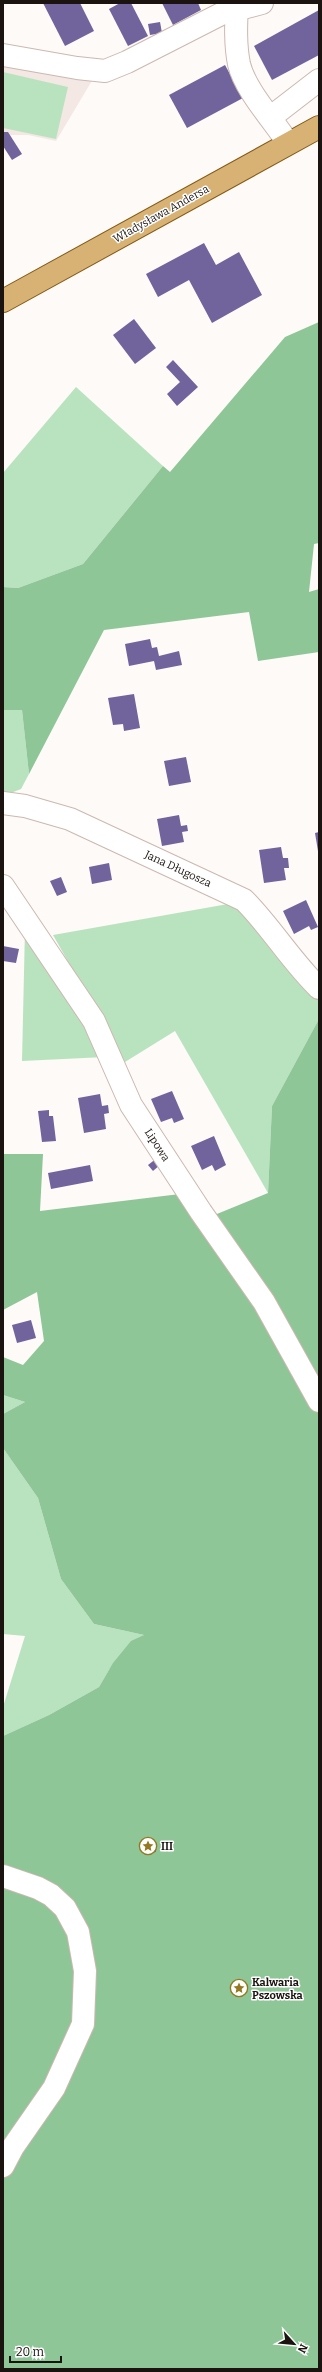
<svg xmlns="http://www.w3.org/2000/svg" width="322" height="2372" viewBox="0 0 322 2372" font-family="Bitter,serif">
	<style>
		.built { fill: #f4e8e4 }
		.green { fill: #b9e3bf }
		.forest { fill: #8ec697 }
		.building { fill: #71639c }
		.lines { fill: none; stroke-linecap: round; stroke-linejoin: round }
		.minor-casing { stroke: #ccb8b0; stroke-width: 24 }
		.major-casing { stroke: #835915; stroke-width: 24 }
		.minor { stroke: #fff; stroke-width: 22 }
		.major { stroke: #d7b274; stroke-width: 22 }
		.labels { text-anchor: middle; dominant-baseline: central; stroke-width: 3; stroke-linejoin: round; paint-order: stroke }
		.street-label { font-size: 11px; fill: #1a1310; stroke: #fff }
		.poi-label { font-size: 11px; font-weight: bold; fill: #1a1310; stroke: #fff; text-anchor: start }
	</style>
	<rect width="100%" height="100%" fill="#fefaf8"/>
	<polygon class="built" points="3,63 93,79 56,141 28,135 3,135"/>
	<g class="green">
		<polygon points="3,72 68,87 56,139 3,128"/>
		<polygon points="76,387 163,466 83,564 18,588 3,587 3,473"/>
		<polygon points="3,710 22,710 29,774 21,789 3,796"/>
		<polygon points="228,904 250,917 319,992 319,1019 272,1106 268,1193 175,1031 125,1062 53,935"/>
		<polygon points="25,928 105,1057 22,1061"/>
		<polygon points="3,1395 25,1402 3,1414"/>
		<polygon points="3,1448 38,1498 61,1579 94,1624 144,1635 109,1670 99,1687 49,1715 3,1736 3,1707 25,1636 3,1634"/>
	</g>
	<g class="forest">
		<polygon points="319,322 319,543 314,544 309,592 319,589 319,652 258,661 249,612 104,630 29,774 22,710 3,710 3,587 18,588 83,564 163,466 170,472 285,337"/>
		<polygon points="319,1019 319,2369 3,2369 3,1736 49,1715 99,1687 113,1663 131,1641 144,1635 94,1624 61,1579 38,1498 3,1448 3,1414 25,1402 3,1395 3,1357 23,1365 44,1341 37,1292 3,1310 3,1154 43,1154 40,1211 180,1194 212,1216 268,1193 272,1106"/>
	</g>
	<g class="building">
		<polygon points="43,3 80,3 94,31 65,46"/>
		<polygon points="120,3 131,3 148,36 128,46 109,9"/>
		<polygon points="162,3 198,3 201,10 173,25"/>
		<polygon points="319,10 319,55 272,80 254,46"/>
		<polygon points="160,22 162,33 150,35 148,24"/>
		<polygon points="225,65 243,98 187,128 169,95"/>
		<polygon points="3,132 8,132 22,154 12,160 3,146"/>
		<polygon points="204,243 216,265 239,252 262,295 212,323 189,280 158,297 146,274"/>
		<polygon points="134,319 156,348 135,364 113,335"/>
		<polygon points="173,360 198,387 177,406 167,394 180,382 166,367"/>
		<polygon points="150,639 152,648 157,647 159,656 179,651 182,665 156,670 154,661 129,666 125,644"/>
		<polygon points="134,694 140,728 124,731 123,724 113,725 108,698"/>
		<polygon points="186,757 191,782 169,786 164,761"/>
		<polygon points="179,815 181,826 187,825 188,831 182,832 184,842 162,846 157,819"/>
		<polygon points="319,832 319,851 318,851 315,833"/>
		<polygon points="281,847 283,858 288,858 289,868 284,868 286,880 264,883 259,850"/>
		<polygon points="109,863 112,880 92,884 89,867"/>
		<polygon points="61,877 67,892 57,896 50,881"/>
		<polygon points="306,900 318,927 311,930 309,926 294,934 283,911"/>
		<polygon points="3,946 19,949 16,963 3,961"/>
		<polygon points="172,1091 184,1119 174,1123 172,1118 161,1122 151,1099"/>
		<polygon points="100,1094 102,1106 108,1105 109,1113 104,1114 106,1129 84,1133 78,1098"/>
		<polygon points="49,1110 49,1116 53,1116 56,1141 42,1142 38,1111"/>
		<polygon points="214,1136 226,1165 215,1171 212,1165 202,1170 191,1146"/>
		<polygon points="157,1158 161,1164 153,1171 148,1165"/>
		<polygon points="90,1165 93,1181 51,1189 48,1173"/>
		<polygon points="31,1320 36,1338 17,1343 12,1325"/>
		<polygon points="154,1840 156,1852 142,1853 142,1841"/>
	</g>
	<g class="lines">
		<defs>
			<g id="minor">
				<path d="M237,3C236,24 235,44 239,64C245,90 274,121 288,143"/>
				<polyline points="3,55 77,68 105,71 127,62 223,13 262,3"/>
				<polyline points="271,117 319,80"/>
				<path d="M3,803L25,806L70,819L244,900C271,927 291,961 319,988"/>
				<polyline points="3,886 94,1021 131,1105 201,1212 264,1302 319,1401"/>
				<polyline points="3,1876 38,1888 51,1895 65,1908 78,1932 85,1971 83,2024 54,2088 13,2147 3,2166"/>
			</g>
			<polyline id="major" points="3,301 319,127"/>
		</defs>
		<use href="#minor" class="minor-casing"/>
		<use href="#major" class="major-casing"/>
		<use href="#minor" class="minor"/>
		<use href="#major" class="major"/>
	</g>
	<defs>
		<symbol id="sight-ring" viewBox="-11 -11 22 22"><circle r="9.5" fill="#fff" stroke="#947920" stroke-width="1.5"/><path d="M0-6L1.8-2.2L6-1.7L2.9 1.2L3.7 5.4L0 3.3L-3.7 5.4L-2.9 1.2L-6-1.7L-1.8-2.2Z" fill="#947920"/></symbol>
	</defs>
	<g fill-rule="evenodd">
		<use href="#sight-ring" x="138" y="1836" width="20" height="20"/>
		<use href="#sight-ring" x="229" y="1978" width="20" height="20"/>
	</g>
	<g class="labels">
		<g class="street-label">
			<text transform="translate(161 214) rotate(-29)">Władysława Andersa</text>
			<text transform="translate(178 869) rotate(25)">Jana Długosza</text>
			<text transform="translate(157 1145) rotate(57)">Lipowa</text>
		</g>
		<g class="poi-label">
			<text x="161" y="1846">III</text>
			<text x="252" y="1982">Kalwaria<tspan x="252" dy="13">Pszowska</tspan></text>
		</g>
	</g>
	<rect width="322" height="2372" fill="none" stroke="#1a1310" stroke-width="8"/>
	<g transform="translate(294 2344) rotate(117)" stroke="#ffffff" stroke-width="3" paint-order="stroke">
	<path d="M0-3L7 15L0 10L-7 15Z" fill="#1a1310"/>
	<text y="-6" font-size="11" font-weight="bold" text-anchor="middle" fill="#1a1310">N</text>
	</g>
	<path d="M10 2356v6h51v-6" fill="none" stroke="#1a1310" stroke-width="2"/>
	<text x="16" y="2356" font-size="12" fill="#1a1310" stroke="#ffffff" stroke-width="3" paint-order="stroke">20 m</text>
</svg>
